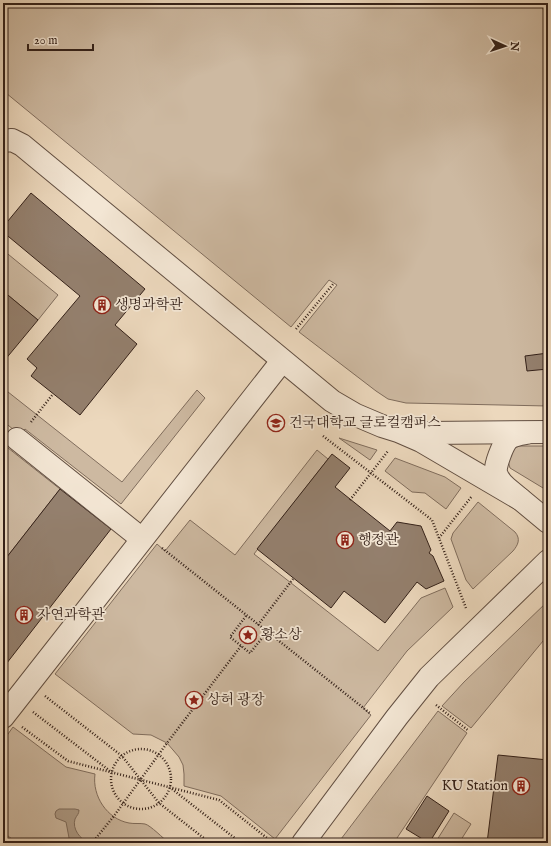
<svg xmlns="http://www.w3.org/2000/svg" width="551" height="846" viewBox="0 0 551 846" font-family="'IM FELL English','Noto Serif KR',serif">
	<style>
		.green { fill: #cdb9a1; stroke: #806d5d }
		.water { fill: #ad9a85; stroke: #7d6a5a }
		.building { fill: #94806e; stroke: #342119 }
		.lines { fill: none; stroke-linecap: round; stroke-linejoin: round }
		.minor-casing { stroke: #624f42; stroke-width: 24 }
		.path { stroke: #342119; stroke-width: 2.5; stroke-dasharray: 1 2; stroke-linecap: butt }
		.minor { stroke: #f3e6d4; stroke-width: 22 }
		.labels { text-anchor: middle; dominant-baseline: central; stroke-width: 3.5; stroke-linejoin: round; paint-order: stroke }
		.poi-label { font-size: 14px; fill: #342119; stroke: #f3e6d4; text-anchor: start }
	</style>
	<rect width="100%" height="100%" fill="#ecd8bd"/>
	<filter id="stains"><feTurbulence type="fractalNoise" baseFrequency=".005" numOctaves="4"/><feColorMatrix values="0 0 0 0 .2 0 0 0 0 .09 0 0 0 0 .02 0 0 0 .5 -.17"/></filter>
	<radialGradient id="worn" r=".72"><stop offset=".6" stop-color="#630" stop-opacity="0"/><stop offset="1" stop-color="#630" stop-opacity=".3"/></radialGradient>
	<g class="green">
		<polygon points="3,3 541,3 548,24 548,406 406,403 388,399 376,391 299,332 337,285 329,280 291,327 6,93 3,96"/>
		<polygon points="3,250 58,295 38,320 3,291"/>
		<polygon points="3,388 122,482 197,390 205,398 121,504 25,429 20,435 3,421"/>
		<polygon points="339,438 377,450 370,460"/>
		<polygon points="3,444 60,489 3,562"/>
		<polygon points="521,446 548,446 548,491 510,468 508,461 515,447"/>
		<polygon points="317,450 328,459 254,554 378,651 421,598 445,588 453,607 407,651 363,708 371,715 275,839 221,796 184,786 184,774 183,765 179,757 167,743 151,735 133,734 55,674 157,544 165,551 190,520 235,555"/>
		<polygon points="395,458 445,477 461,488 446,509 425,493 412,492 385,471"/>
		<path d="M478,502L515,532C521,539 518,545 513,551L473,589L466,580L451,539L453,533Z"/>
		<polygon points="548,601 548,635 471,728 442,706 464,682"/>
		<polygon points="438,711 467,733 397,838 404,843 338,843"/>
		<path d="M13,727L66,767L95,774C92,796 107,819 129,823C134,824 140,823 145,824C150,825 164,839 169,843H17L3,832V741Z"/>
		<polygon points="454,813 471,824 459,843 435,843"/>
	</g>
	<path class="water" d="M59,809H75L79,810C79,814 77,815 75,819C72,829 80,839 89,843H70L66,822L56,818L55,814L56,811Z"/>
	<g class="building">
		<polygon points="31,193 145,289 115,325 137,344 80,415 31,376 37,368 27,359 80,296 3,232 3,227"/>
		<polygon points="3,291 38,320 4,361 3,359"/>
		<polygon points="548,353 548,369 527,371 525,356"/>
		<polygon points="332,454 350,468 335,487 390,531 397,522 421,526 431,550 429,553 433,556 444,581 426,589 417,582 385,623 344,591 331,608 257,549"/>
		<polygon points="60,489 111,529 3,668 3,562"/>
		<polygon points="498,755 548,760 548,843 487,843"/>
		<polygon points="427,796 449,811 429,843 406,829"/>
	</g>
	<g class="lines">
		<defs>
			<g id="minor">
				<polyline points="3,141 12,140 22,145 332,401 356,415 382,426 398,431 421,441 520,499"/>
				<polyline points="407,432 426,433 548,432"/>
				<path d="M526,433C520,434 513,435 508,439C503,444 494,467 496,473C498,479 502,484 507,488L548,522"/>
				<polyline points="17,439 142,539"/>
				<polyline points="3,717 282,361"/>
				<polyline points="303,843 397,717 429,677 548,561"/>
			</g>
		</defs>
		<use href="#minor" class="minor-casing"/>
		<g class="path">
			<polyline points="296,329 334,283"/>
			<polyline points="31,422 53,394"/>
			<polyline points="323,436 432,520 466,608"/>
			<polyline points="350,500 388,451"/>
			<polyline points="439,538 472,496"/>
			<polyline points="162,548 371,714"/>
			<polyline points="246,616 230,637 250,653 267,632"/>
			<polyline points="258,625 293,579"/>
			<polyline points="45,696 122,756 159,803 210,843"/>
			<polyline points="436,705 469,731"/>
			<polyline points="33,712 110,771"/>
			<polyline points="22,727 68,761 219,800 272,842"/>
			<circle cx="141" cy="779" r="30"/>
			<polyline points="172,789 241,843"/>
			<polyline points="92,843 114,816 167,743 241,646"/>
		</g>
		<use href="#minor" class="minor"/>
	</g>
	<defs>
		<symbol id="building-ring" viewBox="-11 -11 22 22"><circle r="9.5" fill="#f3e6d4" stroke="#8f2418" stroke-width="1.5"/><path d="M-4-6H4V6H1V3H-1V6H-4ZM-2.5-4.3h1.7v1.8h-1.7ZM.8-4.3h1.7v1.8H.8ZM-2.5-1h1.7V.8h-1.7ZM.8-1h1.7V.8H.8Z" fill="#8f2418"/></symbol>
		<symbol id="university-ring" viewBox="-11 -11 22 22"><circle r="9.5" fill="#f3e6d4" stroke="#8f2418" stroke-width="1.5"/><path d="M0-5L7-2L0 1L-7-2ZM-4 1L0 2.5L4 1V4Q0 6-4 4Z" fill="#8f2418"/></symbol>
		<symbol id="sight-ring" viewBox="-11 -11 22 22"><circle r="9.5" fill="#f3e6d4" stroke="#8f2418" stroke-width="1.5"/><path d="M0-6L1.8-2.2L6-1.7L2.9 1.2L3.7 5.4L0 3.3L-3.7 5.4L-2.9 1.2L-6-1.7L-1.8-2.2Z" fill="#8f2418"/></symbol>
	</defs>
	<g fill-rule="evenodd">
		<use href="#building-ring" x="92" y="295" width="20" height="20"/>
		<use href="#university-ring" x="266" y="413" width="20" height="20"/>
		<use href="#building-ring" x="335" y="530" width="20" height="20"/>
		<use href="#building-ring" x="14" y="605" width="20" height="20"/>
		<use href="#sight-ring" x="238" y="625" width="20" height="20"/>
		<use href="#sight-ring" x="184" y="690" width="20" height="20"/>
		<use href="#building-ring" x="511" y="776" width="20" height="20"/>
	</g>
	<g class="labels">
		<g class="poi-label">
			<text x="115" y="305">생명과학관</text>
			<text x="289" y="423">건국대학교 글로컬캠퍼스</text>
			<text x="358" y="540">행정관</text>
			<text x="37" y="615">자연과학관</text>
			<text x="261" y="635">황소상</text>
			<text x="207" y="700">상허 광장</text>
			<text x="508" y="786" text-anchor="end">KU Station</text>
		</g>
	</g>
	<rect width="551" height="846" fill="none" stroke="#ecd8bd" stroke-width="16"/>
	<rect x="4" y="4" width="543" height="838" fill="none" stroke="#342119" stroke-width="2"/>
	<rect x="8" y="8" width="535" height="830" fill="none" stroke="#342119"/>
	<g transform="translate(505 46) rotate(93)" stroke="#f3e6d4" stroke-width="3" paint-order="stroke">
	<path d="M0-3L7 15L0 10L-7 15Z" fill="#342119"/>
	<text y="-6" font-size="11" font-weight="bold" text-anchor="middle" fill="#342119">N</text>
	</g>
	<path d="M28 44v6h65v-6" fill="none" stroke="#342119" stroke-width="2"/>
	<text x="34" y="44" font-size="12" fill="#342119" stroke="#f3e6d4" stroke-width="3" paint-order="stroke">20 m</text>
	<rect width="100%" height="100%" filter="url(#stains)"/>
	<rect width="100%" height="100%" fill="url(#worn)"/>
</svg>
